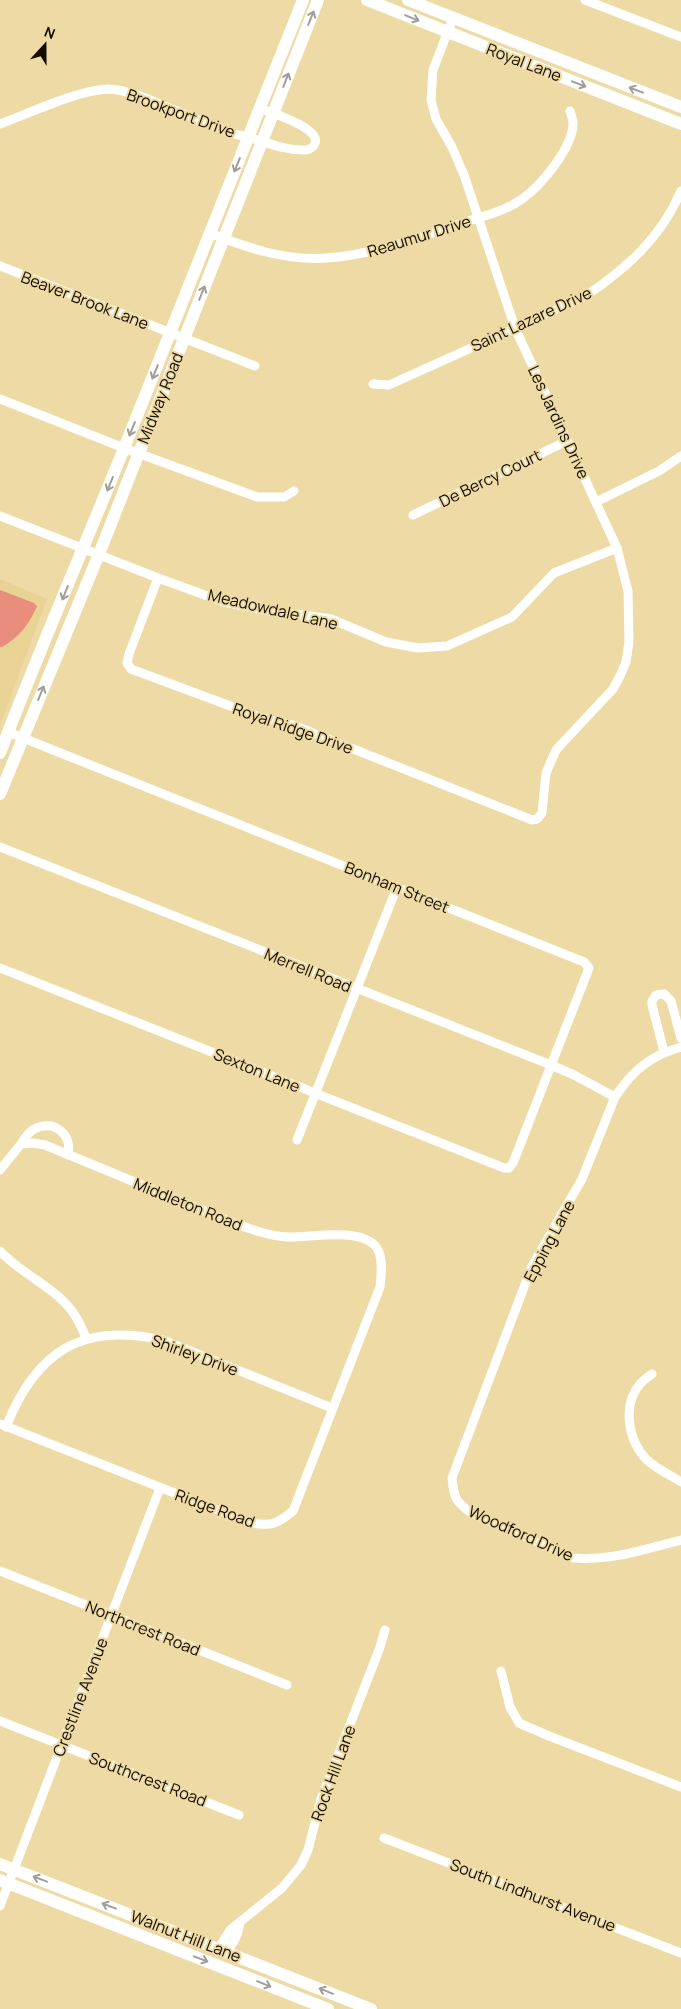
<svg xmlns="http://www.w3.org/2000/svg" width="681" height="2009" viewBox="0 0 681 2009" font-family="Manrope,sans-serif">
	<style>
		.built { fill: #e8d294 }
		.pitch { fill: #e98d7c }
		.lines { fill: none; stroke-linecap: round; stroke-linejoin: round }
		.street { stroke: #fff; stroke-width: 9 }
		.secondary { stroke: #fff; stroke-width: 12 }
		.oneway { stroke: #a19e99 }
		.labels { text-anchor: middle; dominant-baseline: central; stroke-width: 4; stroke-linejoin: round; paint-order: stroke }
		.street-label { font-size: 16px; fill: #130c00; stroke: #eedaa4 }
	</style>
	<rect width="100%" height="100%" fill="#eedaa4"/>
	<polygon class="built" points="0,579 47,599 0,725"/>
	<path class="pitch" d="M0,590L34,603L37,606C28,626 20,636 2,647H0Z"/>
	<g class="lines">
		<g class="street">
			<polyline points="585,0 681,37"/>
			<path d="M0,124C30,113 76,91 107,89C118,89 129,92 140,96L234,134C258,138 281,151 306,150C310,149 314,147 315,143C321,128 270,112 259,108"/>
			<path d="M210,233C247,248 286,261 327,258C373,255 416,238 459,224C480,217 504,212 522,199C541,186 574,146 573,122C573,119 571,115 570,111"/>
			<polyline points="0,266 255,366"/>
			<path d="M373,384L389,385L584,297C626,269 661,238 681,191"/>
			<polyline points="0,399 124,448 257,497 284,497 294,491"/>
			<polyline points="596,502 659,471 681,456"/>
			<polyline points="413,515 567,441"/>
			<polyline points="0,516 158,578 224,602 259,609 331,619 386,642 418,648 447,646 512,617 554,573 617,548"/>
			<polyline points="158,578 129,654 127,663 131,669 257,716 293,725 532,820 537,819 542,813 546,773 556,750 613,689 620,676 626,662 629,642 628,591 617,548 515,328 464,175 452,147 436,119 431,100 433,70 453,18"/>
			<polyline points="0,847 551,1065 574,1075 615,1097"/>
			<polyline points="0,968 504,1168 509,1168 513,1163 589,968 584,962 8,732"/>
			<path d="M681,1047C651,1055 632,1071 615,1097L582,1179L532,1266L452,1478C454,1498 455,1501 471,1513L573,1558C611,1561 645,1549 681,1540"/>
			<polyline points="664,1052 652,1005 652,1001 656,995 664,994 671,1001 681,1038"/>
			<polyline points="297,1140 397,887"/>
			<path d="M21,1144C28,1132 36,1124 52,1126C65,1131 71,1141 68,1155"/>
			<path d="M0,1170L21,1144L33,1143L45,1145L229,1221C248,1228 267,1236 288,1237C311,1238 368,1225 379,1252C383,1263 381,1276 380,1287L293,1511C276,1525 271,1526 250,1523L0,1424"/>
			<path d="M0,1251C21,1274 53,1286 72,1311C78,1319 82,1328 86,1338"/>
			<path d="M652,1374C648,1377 643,1380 640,1384C622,1405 628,1440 646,1459C655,1468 670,1475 681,1482"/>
			<path d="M6,1427C36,1351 82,1322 163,1340L332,1408"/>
			<polyline points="0,1571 287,1685"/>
			<polyline points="501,1671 510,1707 519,1723 549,1736 681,1787"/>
			<polyline points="0,1721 239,1815"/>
			<polyline points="384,1838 681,1953"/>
			<polyline points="0,1906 160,1488"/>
			<path d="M240,1922C238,1934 235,1944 225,1951L222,1943L230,1930L282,1888L301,1865L308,1850L321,1799L379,1650L385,1630"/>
		</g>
		<g class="secondary">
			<polyline points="367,0 681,124"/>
			<polyline points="408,0 681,107"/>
			<path d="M0,753C39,651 82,552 123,451C184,301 242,150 303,0"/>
			<polyline points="0,794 99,554 318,0"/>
			<polyline points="0,1864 371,2009"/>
			<polyline points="0,1880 328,2009"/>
		</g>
	</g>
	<defs><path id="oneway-shaft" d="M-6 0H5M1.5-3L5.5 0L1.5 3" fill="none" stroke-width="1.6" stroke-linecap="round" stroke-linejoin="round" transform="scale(1.25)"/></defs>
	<g class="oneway">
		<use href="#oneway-shaft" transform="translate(311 18) rotate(-68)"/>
		<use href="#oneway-shaft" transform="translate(412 18) rotate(22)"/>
		<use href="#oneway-shaft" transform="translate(286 80) rotate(-69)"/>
		<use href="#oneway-shaft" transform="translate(579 84) rotate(21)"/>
		<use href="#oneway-shaft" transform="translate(636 90) rotate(-159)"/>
		<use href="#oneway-shaft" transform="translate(237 165) rotate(112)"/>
		<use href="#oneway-shaft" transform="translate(202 293) rotate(-68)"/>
		<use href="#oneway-shaft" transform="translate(155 372) rotate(112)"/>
		<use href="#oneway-shaft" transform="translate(132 429) rotate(112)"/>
		<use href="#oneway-shaft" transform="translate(110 484) rotate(112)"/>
		<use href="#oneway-shaft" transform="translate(65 593) rotate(112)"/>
		<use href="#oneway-shaft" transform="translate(41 693) rotate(-68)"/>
		<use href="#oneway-shaft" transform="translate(40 1879) rotate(-159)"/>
		<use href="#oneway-shaft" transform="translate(109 1906) rotate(-159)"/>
		<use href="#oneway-shaft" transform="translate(201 1959) rotate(21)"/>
		<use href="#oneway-shaft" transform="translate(264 1984) rotate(22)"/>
		<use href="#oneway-shaft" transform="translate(326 1991) rotate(-158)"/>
	</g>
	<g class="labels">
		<g class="street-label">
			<text transform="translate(524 62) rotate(21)">Royal Lane</text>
			<text transform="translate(181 113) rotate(20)">Brookport Drive</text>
			<text transform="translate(419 236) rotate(-17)">Reaumur Drive</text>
			<text transform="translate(85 300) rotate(21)">Beaver Brook Lane</text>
			<text transform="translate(531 319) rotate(-25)">Saint Lazare Drive</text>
			<text transform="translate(160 398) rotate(-68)">Midway Road</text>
			<text transform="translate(559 422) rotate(65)">Les Jardins Drive</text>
			<text transform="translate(490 478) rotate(-26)">De Bercy Court</text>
			<text transform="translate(273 609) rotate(13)">Meadowdale Lane</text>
			<text transform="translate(293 728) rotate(19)">Royal Ridge Drive</text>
			<text transform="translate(397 887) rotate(22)">Bonham Street</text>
			<text transform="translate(308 970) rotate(22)">Merrell Road</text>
			<text transform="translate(257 1070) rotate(22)">Sexton Lane</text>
			<text transform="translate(188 1204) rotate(22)">Middleton Road</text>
			<text transform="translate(549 1241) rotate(-62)">Epping Lane</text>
			<text transform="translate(195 1355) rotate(20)">Shirley Drive</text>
			<text transform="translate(215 1508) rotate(20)">Ridge Road</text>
			<text transform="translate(521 1533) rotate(24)">Woodford Drive</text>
			<text transform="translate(143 1628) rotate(22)">Northcrest Road</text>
			<text transform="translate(80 1697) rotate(-69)">Crestline Avenue</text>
			<text transform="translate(333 1773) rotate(-70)">Rock Hill Lane</text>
			<text transform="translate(148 1779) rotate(21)">Southcrest Road</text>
			<text transform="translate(533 1895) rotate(21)">South Lindhurst Avenue</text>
			<text transform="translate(186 1936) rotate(21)">Walnut Hill Lane</text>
		</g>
	</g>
	<g transform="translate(45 45) rotate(21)" stroke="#eedaa4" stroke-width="4" paint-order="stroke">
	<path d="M0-4L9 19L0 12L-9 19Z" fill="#130c00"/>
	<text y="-8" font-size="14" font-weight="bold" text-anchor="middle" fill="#130c00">N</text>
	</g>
</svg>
